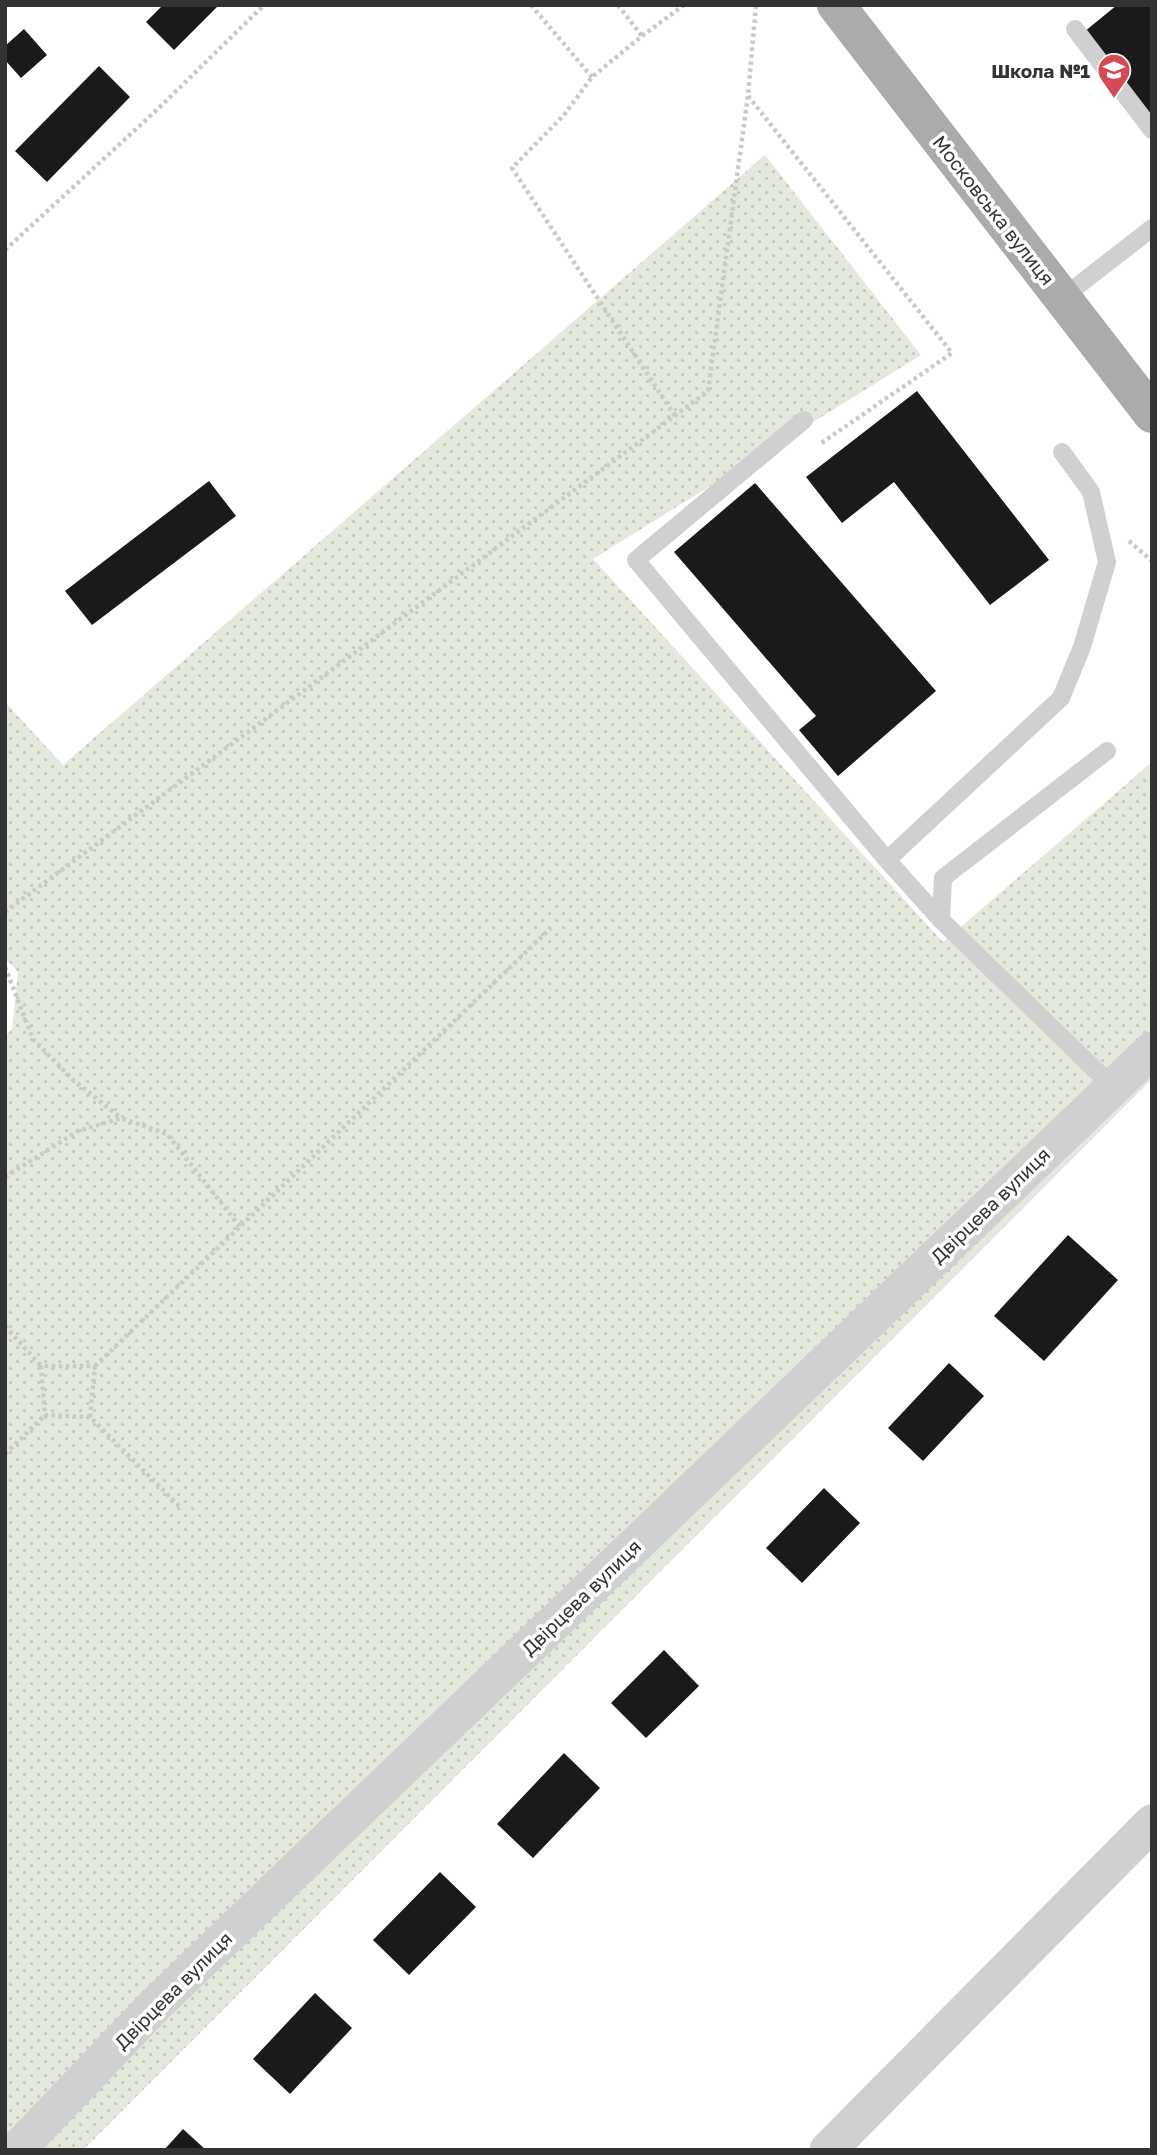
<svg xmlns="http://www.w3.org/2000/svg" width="1157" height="2155" viewBox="0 0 1157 2155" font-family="'Golos Text',sans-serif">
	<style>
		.park { fill: url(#park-dots) }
		.building { fill: #1a1a1a }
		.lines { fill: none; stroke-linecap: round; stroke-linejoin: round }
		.path { stroke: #cacaca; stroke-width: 4.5; stroke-dasharray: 3.5 3.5; stroke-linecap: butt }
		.service { stroke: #d0d0d0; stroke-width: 18 }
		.minor { stroke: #d0d0d0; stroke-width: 37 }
		.primary { stroke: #ababab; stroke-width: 38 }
		.labels { text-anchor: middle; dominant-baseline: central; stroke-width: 7; stroke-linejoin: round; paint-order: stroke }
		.poi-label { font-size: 19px; font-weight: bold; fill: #333; stroke: #fff; text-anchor: end }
		.street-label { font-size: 19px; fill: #333; stroke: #fff }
	</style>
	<defs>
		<pattern id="park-dots" width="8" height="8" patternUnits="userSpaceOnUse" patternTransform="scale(1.75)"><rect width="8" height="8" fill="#e3e9dd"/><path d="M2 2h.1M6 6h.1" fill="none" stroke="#c3c8be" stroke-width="1.8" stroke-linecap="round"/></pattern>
	</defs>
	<rect width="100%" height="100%" fill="#fff"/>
	<polygon class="park" points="765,155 921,355 593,559 943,942 1152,762 1152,1079 83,2150 5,2150 5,1036 12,1029 18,972 5,958 5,702 63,765"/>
	<g class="building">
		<polygon points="163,5 219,5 174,50 146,22"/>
		<polygon points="1117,5 1152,5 1152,116 1084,32"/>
		<polygon points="24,29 47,55 21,78 5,60 5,46"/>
		<polygon points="99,66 130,97 47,182 15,151"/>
		<polygon points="917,391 1049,560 990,605 894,482 842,523 806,477"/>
		<polygon points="209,481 236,516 92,625 65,591"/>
		<polygon points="755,483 936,691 838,776 799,730 816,716 674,552"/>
		<polygon points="1068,1235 1118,1280 1044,1361 994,1316"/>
		<polygon points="949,1363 984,1396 923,1461 888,1428"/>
		<polygon points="824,1488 860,1523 802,1583 766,1548"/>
		<polygon points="664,1650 699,1686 646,1738 611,1703"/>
		<polygon points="564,1753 600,1788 533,1858 497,1824"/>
		<polygon points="440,1872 476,1907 409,1975 373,1940"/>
		<polygon points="315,1993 352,2028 290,2094 253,2059"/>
		<polygon points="183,2129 206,2150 164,2150"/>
	</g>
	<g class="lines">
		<g class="path">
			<polyline points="531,5 592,77"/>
			<polyline points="618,5 642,36"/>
			<polyline points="748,96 952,353 820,444"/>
			<polyline points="5,250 161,106 264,5"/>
			<polyline points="675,416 512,168 564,115 592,77 642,36 684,5"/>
			<polyline points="1129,541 1152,561"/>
			<polyline points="5,912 708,391 748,95 756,5"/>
			<polyline points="5,967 33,1039 72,1079 121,1118"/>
			<polyline points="5,1177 78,1131 121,1118 167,1134 240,1227"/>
			<polyline points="5,1326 41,1366"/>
			<polyline points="95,1366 551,928"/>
			<polyline points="90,1417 95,1366 41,1366 45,1415 90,1417 182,1509"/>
			<polyline points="5,1454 45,1415"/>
		</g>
		<g class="service">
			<polyline points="1075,29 1152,130"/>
			<polyline points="1062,298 1152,228"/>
			<polyline points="804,420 636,560 887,860 941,920"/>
			<polyline points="1107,751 943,878 941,920 1113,1087"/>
			<polyline points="887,860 1061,698 1082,647 1107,562 1091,492 1062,452"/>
		</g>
		<g class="minor">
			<polyline points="17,2150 155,2005 1152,1050"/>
			<polyline points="828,2150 1152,1823"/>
		</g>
		<polyline class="primary" points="836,5 1152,414"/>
	</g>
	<defs>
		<symbol id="school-pin" viewBox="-11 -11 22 30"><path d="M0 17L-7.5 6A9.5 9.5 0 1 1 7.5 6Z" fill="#d54a55" stroke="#fff"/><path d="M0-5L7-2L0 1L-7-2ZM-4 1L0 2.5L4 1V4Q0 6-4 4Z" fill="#fff"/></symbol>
	</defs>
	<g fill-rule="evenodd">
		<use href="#school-pin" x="1095" y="51" width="38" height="52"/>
	</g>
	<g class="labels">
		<g class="poi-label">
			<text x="1090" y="70">Школа №1</text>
		</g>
		<g class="street-label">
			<text transform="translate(994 210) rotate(52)">Московська вулиця</text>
			<text transform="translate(990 1205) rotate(-44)">Двірцева вулиця</text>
			<text transform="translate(581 1597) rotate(-44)">Двірцева вулиця</text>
			<text transform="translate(173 1990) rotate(-45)">Двірцева вулиця</text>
		</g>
	</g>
	<rect width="1157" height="2155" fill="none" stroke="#333333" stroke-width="14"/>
</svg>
